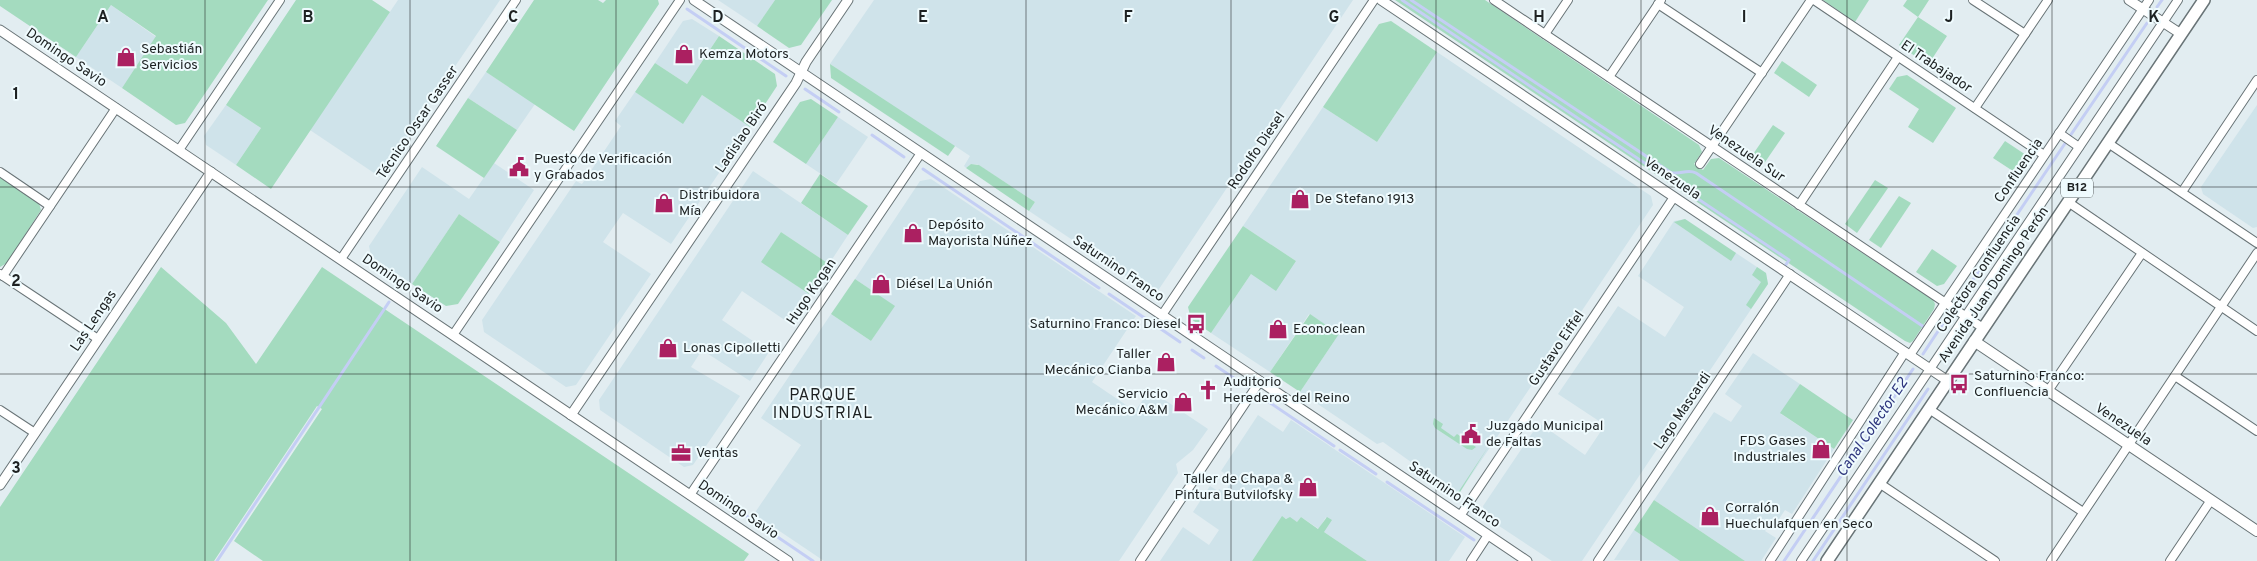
<svg xmlns="http://www.w3.org/2000/svg" width="2257" height="561" viewBox="0 0 2257 561" font-family="Overpass,sans-serif">
	<style>
		.built { fill: #cfe3ea }
		.green { fill: #a4dbbf }
		.lines { fill: none; stroke-linecap: round; stroke-linejoin: round }
		.stream { stroke: #c4cef4; stroke-width: 3 }
		.minor-casing { stroke: #697477; stroke-width: 10 }
		.tertiary-casing { stroke: #697477; stroke-width: 11 }
		.secondary-casing { stroke: #697477; stroke-width: 12 }
		.primary-casing { stroke: #697477; stroke-width: 14 }
		.minor { stroke: #fff; stroke-width: 8 }
		.tertiary { stroke: #fff; stroke-width: 9 }
		.secondary { stroke: #fff; stroke-width: 10 }
		.primary { stroke: #fff; stroke-width: 11 }
		.grid { fill: none; stroke: #1d2122; stroke-width: 1; stroke-opacity: 0.55 }
		.labels { text-anchor: middle; dominant-baseline: central; stroke-width: 4; stroke-linejoin: round; paint-order: stroke }
		.shield { fill: #effbfe; stroke: #5c6264; stroke-width: 1 }
		.shield-label { font-size: 12px; font-weight: bold; fill: #1d2122 }
		.poi-label { font-size: 14px; fill: #1d2122; stroke: #effbfe; text-anchor: start }
		.street-label { font-size: 14px; fill: #1d2122; stroke: #effbfe }
		.water-label { font-size: 15px; font-style: italic; fill: #2e367e; stroke: #effbfe }
		.quarter-label { font-size: 16px; letter-spacing: 1px; fill: #1d2122; stroke: #effbfe }
		.grid-label { font-size: 16px; text-anchor: middle; font-weight: bold; fill: #1d2122; stroke: #effbfe; stroke-width: 4; stroke-linejoin: round; paint-order: stroke }
	</style>
	<rect width="100%" height="100%" fill="#e2edf1"/>
	<g class="built">
		<polygon points="398,0 500,0 380,177 310,130"/>
		<polygon points="718,0 775,0 757,26"/>
		<polygon points="874,0 1353,0 1155,295 1029,211 1035,202 977,164 971,164 966,168 964,166 970,156 955,146 951,147 830,64"/>
		<polygon points="111,5 156,37 122,88 76,57"/>
		<polygon points="692,19 719,36 687,84 655,63 683,21"/>
		<polygon points="1437,52 1651,196 1653,205 1460,492 1452,494 1420,473 1418,467 1383,442 1377,444 1300,392 1339,334 1309,314 1270,372 1211,333 1251,274 1296,261 1243,226 1323,107 1377,142"/>
		<polygon points="486,72 535,104 517,130 468,98"/>
		<polygon points="635,92 683,123 702,95 750,127 671,244 623,213 603,242 651,274 576,385 566,387 484,332 482,320 576,181 582,184 621,126 615,121"/>
		<polygon points="226,105 261,128 236,165 206,145 204,136"/>
		<polygon points="2257,105 2257,227 2253,228 2203,194 2201,187"/>
		<polygon points="838,117 868,137 836,184 806,164"/>
		<polygon points="494,163 534,190 500,242 459,214 412,284 371,256 369,246 422,167 469,199"/>
		<polygon points="753,171 848,235 829,264 781,232 762,262 809,294 789,323 742,291 722,320 769,352 750,381 702,350 691,367 740,396 693,465 684,467 600,410 599,400"/>
		<polygon points="931,179 1136,316 1092,382 1135,411 1150,390 1208,429 1193,450 1176,464 1178,473 1119,561 824,561 754,514 801,445 761,418 831,314 871,341 894,306 855,279 920,181"/>
		<polygon points="1685,219 1766,273 1768,284 1582,561 1552,561 1484,516 1483,506 1539,423 1585,455 1605,425 1558,394 1618,306 1665,337 1684,307 1638,276 1674,221"/>
		<polygon points="1753,353 1800,384 1781,414 1834,449 1792,514 1785,510 1773,528 1769,526 1765,531 1776,538 1761,561 1745,561 1654,500 1714,412 1731,422 1742,406 1725,394"/>
		<polygon points="1258,415 1283,432 1291,420 1465,537 1449,561 1367,561 1324,532 1326,517 1319,529 1301,517 1297,522 1282,517 1252,561 1160,561 1183,527 1209,545 1219,530 1193,512 1210,486 1218,491 1219,489 1225,492 1233,479 1221,471"/>
		<polygon points="1634,530 1680,561 1614,560"/>
	</g>
	<g class="green">
		<polygon points="0,0 268,0 185,123 176,125 122,88 156,36 111,5 76,57 0,6"/>
		<polygon points="296,0 372,0 390,12 271,189 236,165 261,128 226,105"/>
		<polygon points="534,0 598,0 603,3 606,0 658,0 659,4 574,131 486,72"/>
		<polygon points="775,0 832,0 801,45 789,48 757,26"/>
		<polygon points="1395,0 1485,0 1699,145 1702,152 1694,164 1703,170 1711,159 1719,158 1933,300 1935,304 1934,309 1913,341 1910,343 1905,341"/>
		<polygon points="1823,0 1869,0 1855,22"/>
		<polygon points="1907,0 1929,0 1918,17 1947,36 1928,65 1899,45 1918,17 1903,6"/>
		<polygon points="1391,21 1437,52 1377,142 1323,107 1379,24"/>
		<polygon points="719,36 775,74 777,86 750,127 702,95 683,124 635,92 655,63 687,84"/>
		<polygon points="1782,61 1817,85 1809,97 1774,73"/>
		<polygon points="830,64 955,146 948,156 831,78"/>
		<polygon points="1907,75 1956,108 1933,143 1908,127 1919,109 1889,89 1897,77"/>
		<polygon points="468,98 517,130 484,178 436,146"/>
		<polygon points="811,99 838,117 806,164 773,142 800,102"/>
		<polygon points="1773,125 1785,133 1761,168 1749,160"/>
		<polygon points="2005,141 2026,155 2027,162 2019,175 1993,158"/>
		<polygon points="971,164 979,165 1035,202 1029,211 966,168"/>
		<polygon points="820,174 868,206 848,235 801,203"/>
		<polygon points="0,177 39,203 41,210 7,263 0,267"/>
		<polygon points="1875,180 1888,188 1857,233 1845,224"/>
		<polygon points="1899,196 1911,203 1881,248 1869,240"/>
		<polygon points="459,214 500,242 458,304 446,306 412,284"/>
		<polygon points="1685,219 1736,253 1731,261 1674,222"/>
		<polygon points="1243,226 1296,261 1276,291 1251,274 1211,333 1191,319 1188,307"/>
		<polygon points="781,232 829,264 809,294 761,262"/>
		<polygon points="1932,249 1957,266 1944,284 1937,286 1916,272"/>
		<polygon points="161,267 226,323 256,364 322,267 749,554 744,561 263,561 234,541 322,409 317,406 214,561 0,561 0,507"/>
		<polygon points="1757,267 1766,273 1768,284 1751,309 1746,305 1761,282 1752,275"/>
		<polygon points="855,279 895,306 871,341 831,314"/>
		<polygon points="1310,314 1339,334 1300,392 1270,372"/>
		<polygon points="1800,384 1853,420 1834,449 1780,413"/>
		<polygon points="1434,418 1443,424 1441,428 1454,437 1457,434 1476,447 1472,450 1467,449 1435,428 1433,424"/>
		<polygon points="1488,447 1460,492 1452,494 1420,473 1418,467 1456,492 1459,491"/>
		<polygon points="1654,500 1745,561 1680,561 1634,530"/>
		<polygon points="1282,516 1286,519 1290,517 1297,522 1301,517 1318,529 1327,517 1332,520 1324,532 1367,561 1252,561"/>
	</g>
	<g class="lines">
		<g class="stream">
			<polyline points="1402,0 1789,260 1783,269"/>
			<path d="M1411,0L1670,172C1679,176 1687,168 1696,173L1924,327"/>
			<polyline points="2157,7 2162,0"/>
			<polyline points="687,9 786,76"/>
			<polyline points="805,89 839,112"/>
			<polyline points="872,135 904,157"/>
			<polyline points="2070,136 2147,23"/>
			<polyline points="923,169 1099,288"/>
			<polyline points="1109,294 1149,321"/>
			<polyline points="1958,302 2066,142"/>
			<polyline points="1155,325 1180,342"/>
			<polyline points="1192,350 1204,358"/>
			<polyline points="1923,354 1950,313"/>
			<polyline points="1216,366 1247,387"/>
			<polyline points="1260,396 1334,446"/>
			<polyline points="1340,450 1376,474"/>
			<polyline points="1387,482 1474,540"/>
			<polyline points="745,515 813,561"/>
			<polyline points="217,561 389,302"/>
			<polyline points="1784,561 1913,369"/>
			<polyline points="1813,561 1928,389"/>
		</g>
		<defs>
			<g id="minor">
				<polyline points="1494,0 1983,328"/>
				<polyline points="1814,0 2044,155"/>
				<polyline points="1973,0 2025,34"/>
				<polyline points="1658,4 1762,73"/>
				<polyline points="1545,34 1568,0"/>
				<polyline points="1609,77 1661,0"/>
				<polyline points="1975,108 2048,0"/>
				<polyline points="2059,133 2079,147"/>
				<polyline points="2108,143 2257,243"/>
				<polyline points="179,150 280,0"/>
				<polyline points="1700,164 1811,0"/>
				<polyline points="0,172 50,206"/>
				<polyline points="2182,192 2257,80"/>
				<polyline points="2068,202 2257,331"/>
				<polyline points="1799,205 1898,57"/>
				<polyline points="341,259 516,0"/>
				<polyline points="0,274 98,339"/>
				<polyline points="3,276 116,108"/>
				<polyline points="1162,315 1374,0"/>
				<polyline points="453,335 680,0"/>
				<polyline points="1910,355 2149,0"/>
				<polyline points="2175,376 2257,431"/>
				<polyline points="2048,391 2142,253"/>
				<polyline points="1929,409 2083,512"/>
				<polyline points="0,410 35,433"/>
				<polyline points="1879,483 1995,561"/>
				<polyline points="690,495 921,153"/>
				<polyline points="1460,516 1674,197"/>
				<polyline points="1140,561 1260,381"/>
				<polyline points="1471,561 1488,535"/>
				<polyline points="1598,561 1790,274"/>
				<polyline points="1770,561 1905,352"/>
				<polyline points="1801,561 2178,0"/>
				<polyline points="2051,561 2257,253"/>
				<polyline points="2170,561 2211,500"/>
			</g>
			<g id="tertiary">
				<polyline points="694,0 1527,561"/>
				<polyline points="1381,0 1948,381"/>
				<polyline points="2129,0 2181,34"/>
				<polyline points="0,30 788,561"/>
				<polyline points="571,415 796,83 806,62 848,0"/>
				<polyline points="0,485 211,172"/>
			</g>
			<polyline id="secondary" points="1974,341 2257,531"/>
			<polyline id="primary" points="1827,561 2204,0"/>
		</defs>
		<use href="#minor" class="minor-casing"/>
		<use href="#tertiary" class="tertiary-casing"/>
		<use href="#secondary" class="secondary-casing"/>
		<use href="#primary" class="primary-casing"/>
		<use href="#minor" class="minor"/>
		<use href="#tertiary" class="tertiary"/>
		<use href="#secondary" class="secondary"/>
		<use href="#primary" class="primary"/>
	</g>
	<path class="grid" d="M205,0V561M410,0V561M616,0V561M821,0V561M1026,0V561M1231,0V561M1436,0V561M1641,0V561M1847,0V561M2052,0V561M0,187H2257M0,374H2257"/>
	<defs>
		<symbol id="shop-bare" viewBox="-9 -9 18 18"><path d="M-5-2.5h2.3a2.7 3.5 0 0 1 5.4 0H5L5.5 6h-11ZM-1.5-2.5h3a1.5 2.3 0 0 0-3 0Z" fill="#ab2061" stroke="#effbfe" stroke-width="2.5" paint-order="stroke"/></symbol>
		<symbol id="civic-bare" viewBox="-9 -9 18 18"><path d="M-.6-6.5H3V-4.5H.6V-3L4-1V1h2V6H-6V1h2V-1L-.6-3ZM-1.2 2.5V6h2.4V2.5Z" fill="#ab2061" stroke="#effbfe" stroke-width="2.5" paint-order="stroke"/></symbol>
		<symbol id="bus-bare" viewBox="-9 -9 18 18"><path d="M-5-6H5V4H4V6H2V4H-2V6H-4V4H-5ZM-3.5-4V0h7V-4ZM-3.5 1.2v1.5H-2V1.2ZM2 1.2v1.5H3.5V1.2Z" fill="#ab2061" stroke="#effbfe" stroke-width="2.5" paint-order="stroke"/></symbol>
		<symbol id="church-bare" viewBox="-9 -9 18 18"><path d="M-1.2-6h2.4v3.5h3.3v2.4h-3.3V6h-2.4V-.1h-3.3v-2.4h3.3Z" fill="#ab2061" stroke="#effbfe" stroke-width="2.5" paint-order="stroke"/></symbol>
		<symbol id="office-bare" viewBox="-9 -9 18 18"><path d="M-6-3h4V-5.5h4V-3h4V5H-6ZM-1-4.5V-3h2v-1.5ZM-6 0V1H6V0Z" fill="#ab2061" stroke="#effbfe" stroke-width="2.5" paint-order="stroke"/></symbol>
	</defs>
	<g fill-rule="evenodd">
		<use href="#shop-bare" x="670" y="40" width="28" height="28"/>
		<use href="#shop-bare" x="112" y="43" width="28" height="28"/>
		<use href="#civic-bare" x="505" y="153" width="28" height="28"/>
		<use href="#shop-bare" x="1286" y="185" width="28" height="28"/>
		<use href="#shop-bare" x="650" y="189" width="28" height="28"/>
		<use href="#shop-bare" x="899" y="219" width="28" height="28"/>
		<use href="#shop-bare" x="867" y="270" width="28" height="28"/>
		<use href="#bus-bare" x="1182" y="310" width="28" height="28"/>
		<use href="#shop-bare" x="1264" y="315" width="28" height="28"/>
		<use href="#shop-bare" x="654" y="334" width="28" height="28"/>
		<use href="#shop-bare" x="1152" y="348" width="28" height="28"/>
		<use href="#bus-bare" x="1945" y="370" width="28" height="28"/>
		<use href="#church-bare" x="1194" y="376" width="28" height="28"/>
		<use href="#shop-bare" x="1169" y="388" width="28" height="28"/>
		<use href="#civic-bare" x="1457" y="420" width="28" height="28"/>
		<use href="#shop-bare" x="1807" y="435" width="28" height="28"/>
		<use href="#office-bare" x="667" y="439" width="28" height="28"/>
		<use href="#shop-bare" x="1294" y="473" width="28" height="28"/>
		<use href="#shop-bare" x="1696" y="502" width="28" height="28"/>
	</g>
	<g class="labels">
		<rect class="shield" x="2061" y="178.5" width="32" height="19" rx="4"/>
		<g class="shield-label">
			<text x="2077" y="188">B12</text>
		</g>
		<g class="poi-label">
			<text x="141" y="49">Sebastián<tspan x="141" dy="16">Servicios</tspan></text>
			<text x="699" y="54">Kemza Motors</text>
			<text x="534" y="159">Puesto de Verificación<tspan x="534" dy="16">y Grabados</tspan></text>
			<text x="679" y="195">Distribuidora<tspan x="679" dy="16">Mía</tspan></text>
			<text x="1315" y="199">De Stefano 1913</text>
			<text x="928" y="225">Depósito<tspan x="928" dy="16">Mayorista Núñez</tspan></text>
			<text x="896" y="284">Diésel La Unión</text>
			<text x="1181" y="324" text-anchor="end">Saturnino Franco: Diesel</text>
			<text x="1293" y="329">Econoclean</text>
			<text x="683" y="348">Lonas Cipolletti</text>
			<text x="1151" y="354" text-anchor="end">Taller<tspan x="1151" dy="16">Mecánico Cianba</tspan></text>
			<text x="1974" y="376">Saturnino Franco:<tspan x="1974" dy="16">Confluencia</tspan></text>
			<text x="1223" y="382">Auditorio<tspan x="1223" dy="16">Herederos del Reino</tspan></text>
			<text x="1168" y="394" text-anchor="end">Servicio<tspan x="1168" dy="16">Mecánico A&amp;M</tspan></text>
			<text x="1486" y="426">Juzgado Municipal<tspan x="1486" dy="16">de Faltas</tspan></text>
			<text x="1806" y="441" text-anchor="end">FDS Gases<tspan x="1806" dy="16">Industriales</tspan></text>
			<text x="696" y="453">Ventas</text>
			<text x="1293" y="479" text-anchor="end">Taller de Chapa &amp;<tspan x="1293" dy="16">Pintura Butvilofsky</tspan></text>
			<text x="1725" y="508">Corralón<tspan x="1725" dy="16">Huechulafquen en Seco</tspan></text>
		</g>
		<g class="street-label">
			<text transform="translate(66 58) rotate(34)">Domingo Savio</text>
			<text transform="translate(1936 67) rotate(34)">El Trabajador</text>
			<text transform="translate(418 123) rotate(-56)">Técnico Oscar Gasser</text>
			<text transform="translate(742 138) rotate(-56)">Ladislao Biró</text>
			<text transform="translate(1257 151) rotate(-56)">Rodolfo Diesel</text>
			<text transform="translate(1746 154) rotate(34)">Venezuela Sur</text>
			<text transform="translate(2019 171) rotate(-56)">Confluencia</text>
			<text transform="translate(1672 179) rotate(34)">Venezuela</text>
			<text transform="translate(1118 269) rotate(34)">Saturnino Franco</text>
			<text transform="translate(1979 274) rotate(-56)">Colectora Confluencia</text>
			<text transform="translate(402 284) rotate(34)">Domingo Savio</text>
			<text transform="translate(1994 285) rotate(-56)">Avenida Juan Domingo Perón</text>
			<text transform="translate(812 292) rotate(-56)">Hugo Kogan</text>
			<text transform="translate(94 321) rotate(-56)">Las Lengas</text>
			<text transform="translate(1557 349) rotate(-56)">Gustavo Eiffel</text>
			<text transform="translate(1683 411) rotate(-56)">Lago Mascardi</text>
			<text transform="translate(2123 425) rotate(34)">Venezuela</text>
			<text transform="translate(1454 495) rotate(34)">Saturnino Franco</text>
			<text transform="translate(738 510) rotate(34)">Domingo Savio</text>
		</g>
		<g class="water-label">
			<text transform="translate(1873 428) rotate(-56)">Canal Colector E2</text>
		</g>
		<g class="quarter-label">
			<text x="823" y="396">PARQUE<tspan x="823" dy="18">INDUSTRIAL</tspan></text>
		</g>
	</g>
	<g class="grid-label">
		<text x="103" y="22">A</text>
		<text x="308" y="22">B</text>
		<text x="513" y="22">C</text>
		<text x="718" y="22">D</text>
		<text x="923" y="22">E</text>
		<text x="1128" y="22">F</text>
		<text x="1334" y="22">G</text>
		<text x="1539" y="22">H</text>
		<text x="1744" y="22">I</text>
		<text x="1949" y="22">J</text>
		<text x="2154" y="22">K</text>
		<text x="16" y="99">1</text>
		<text x="16" y="286">2</text>
		<text x="16" y="473">3</text>
	</g>
</svg>
